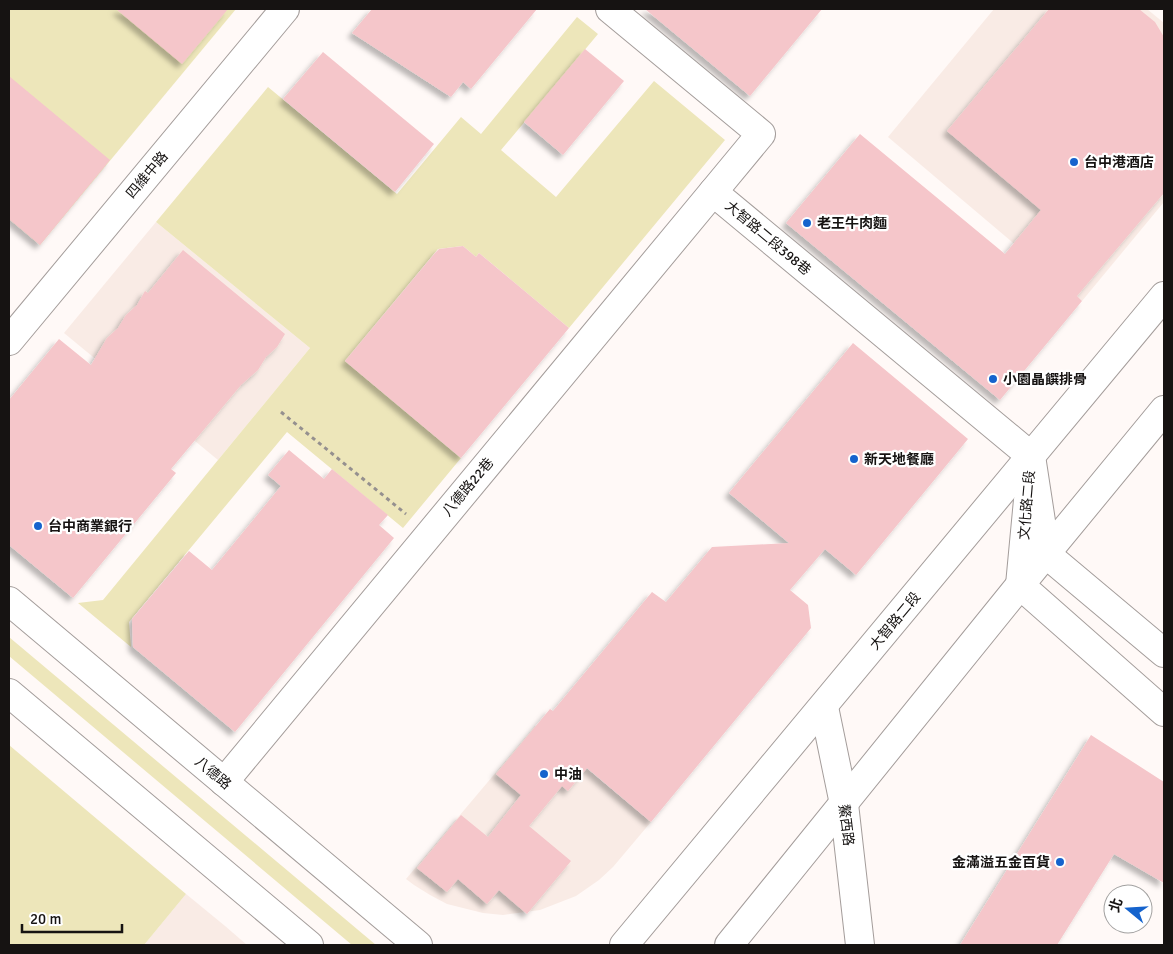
<svg xmlns="http://www.w3.org/2000/svg" width="1173" height="954" viewBox="0 0 1173 954" font-family="Signika,'Noto Sans TC',sans-serif">
	<style>
		.built { fill: #f9ebe5 }
		.green { fill: #ede6ba }
		.building { fill: #f5c6ca; filter: url(#shadow) }
		.lines { fill: none; stroke-linecap: round; stroke-linejoin: round }
		.minor-casing { stroke: #a49d9b; stroke-width: 30 }
		.tertiary-casing { stroke: #a49d9b; stroke-width: 30 }
		.path { stroke: #95908f; stroke-width: 3; stroke-dasharray: 4 4; stroke-linecap: butt }
		.minor { stroke: #fff; stroke-width: 28 }
		.tertiary { stroke: #fff; stroke-width: 28 }
		.poi-dot { fill: #1563cd; stroke: #fff; stroke-width: 2 }
		.labels { text-anchor: middle; dominant-baseline: central; stroke-width: 4.5; stroke-linejoin: round; paint-order: stroke }
		.poi-label { font-size: 14px; font-weight: bold; fill: #161312; stroke: #fff; text-anchor: start }
		.street-label { font-size: 14px; fill: #161312; stroke: #fff }
	</style>
	<defs>
		<filter id="shadow"><feDropShadow dx="-4.5" dy="4.5" stdDeviation="2.5" flood-color="#0004"/></filter>
	</defs>
	<rect width="100%" height="100%" fill="#fff9f7"/>
	<g class="built">
		<polygon points="994,9 1147,9 1164,23 1164,202 1082,301 888,137"/>
		<polygon points="156,222 310,348 218,460 64,333"/>
		<polygon points="535,726 651,822 613,867 599,880 576,896 540,910 503,915 483,913 447,904 430,895 414,885 406,879"/>
		<polygon points="186,894 225,926 247,945 144,945"/>
	</g>
	<g class="green">
		<polygon points="9,9 236,9 40,245 9,219"/>
		<polygon points="577,17 598,34 501,150 556,197 654,81 725,140 569,328 479,253 476,257 463,246 438,249 345,361 461,458 403,528 287,432 129,622 131,647 78,603 103,600 310,348 156,222 268,87 397,194 461,117 481,134"/>
		<polygon points="9,637 376,945 352,945 9,656"/>
		<polygon points="9,745 186,894 144,945 9,945"/>
	</g>
	<g class="building">
		<polygon points="116,9 228,9 182,64"/>
		<polygon points="372,9 537,9 471,89 463,82 451,97 352,33"/>
		<polygon points="645,9 822,9 750,96"/>
		<polygon points="1049,9 1139,9 1155,22 1164,37 1164,193 1077,296 1082,301 1000,400 786,223 860,134 1005,254 1041,210 947,131"/>
		<polygon points="585,49 624,81 563,155 524,122"/>
		<polygon points="323,52 434,144 395,192 283,99"/>
		<polygon points="9,76 110,160 40,245 9,219"/>
		<polygon points="463,246 476,257 479,253 569,328 461,458 345,361 435,253 439,249"/>
		<polygon points="183,250 285,334 277,347 266,357 258,370 241,385 171,469 176,473 73,598 9,545 9,400 59,339 91,365 107,338 118,328 126,315 137,305 145,291 148,293"/>
		<polygon points="853,343 968,439 856,575 825,549 790,590 808,605 811,628 651,822 587,768 568,791 562,786 529,826 571,861 527,914 499,890 487,904 458,879 447,892 417,868 461,815 488,837 521,795 496,774 550,709 553,711 652,592 666,602 712,547 789,543 729,493"/>
		<polygon points="289,450 324,479 332,469 388,515 379,525 394,538 235,732 133,647 132,619 189,551 212,570 281,486 268,475"/>
		<polygon points="1091,735 1164,782 1164,883 1114,854 1057,945 960,945"/>
	</g>
	<g class="lines">
		<defs>
			<g id="minor">
				<polyline points="610,9 761,134 713,192 1031,456"/>
				<polyline points="9,341 285,9"/>
				<polyline points="824,707 844,804 860,945"/>
				<polyline points="224,782 713,192"/>
			</g>
			<g id="tertiary">
				<polyline points="1031,456 1046,554 1164,653"/>
				<polyline points="1020,585 1164,712"/>
				<polyline points="1020,585 1028,500"/>
				<polyline points="9,601 418,945"/>
				<polyline points="9,693 309,945"/>
				<polyline points="624,945 1164,296"/>
				<polyline points="729,945 1020,585 1164,410"/>
			</g>
		</defs>
		<use href="#minor" class="minor-casing"/>
		<use href="#tertiary" class="tertiary-casing"/>
		<polyline class="path" points="281,412 406,514"/>
		<use href="#minor" class="minor"/>
		<use href="#tertiary" class="tertiary"/>
	</g>
	<g class="poi-dot">
		<circle cx="1074" cy="162" r="5"/>
		<circle cx="807" cy="223" r="5"/>
		<circle cx="993" cy="379" r="5"/>
		<circle cx="854" cy="459" r="5"/>
		<circle cx="38" cy="526" r="5"/>
		<circle cx="544" cy="774" r="5"/>
		<circle cx="1060" cy="862" r="5"/>
	</g>
	<g class="labels">
		<g class="poi-label">
			<text x="1084" y="162">台中港酒店</text>
			<text x="817" y="223">老王牛肉麵</text>
			<text x="1003" y="379">小園晶饌排骨</text>
			<text x="864" y="459">新天地餐廳</text>
			<text x="48" y="526">台中商業銀行</text>
			<text x="554" y="774">中油</text>
			<text x="1050" y="862" text-anchor="end">金滿溢五金百貨</text>
		</g>
		<g class="street-label">
			<text transform="translate(147 175) rotate(-50)">四維中路</text>
			<text transform="translate(768 238) rotate(40)">大智路二段398巷</text>
			<text transform="translate(468 487) rotate(-50)">八德路22巷</text>
			<text transform="translate(1027 505) rotate(-85)">文化路二段</text>
			<text transform="translate(895 621) rotate(-50)">大智路二段</text>
			<text transform="translate(213 773) rotate(40)">八德路</text>
			<text transform="translate(846 825) rotate(83)">鰲西路</text>
		</g>
	</g>
	<rect width="1173" height="954" fill="none" stroke="#161312" stroke-width="20"/>
	<g transform="translate(1128 909) rotate(288)"><circle r="24" fill="#ffffff" stroke="#a2a1a0"/>
	<path d="M0-4L9 19L0 12L-9 19Z" fill="#1563cd"/>
	<text y="-8" font-size="14" font-weight="bold" text-anchor="middle" fill="#161312">北</text>
	</g>
	<path d="M22 924v8h100v-8" fill="none" stroke="#161312" stroke-width="2.5"/>
	<text x="30" y="924" font-size="15" fill="#161312" stroke="#ffffff" stroke-width="4" paint-order="stroke">20 m</text>
</svg>
